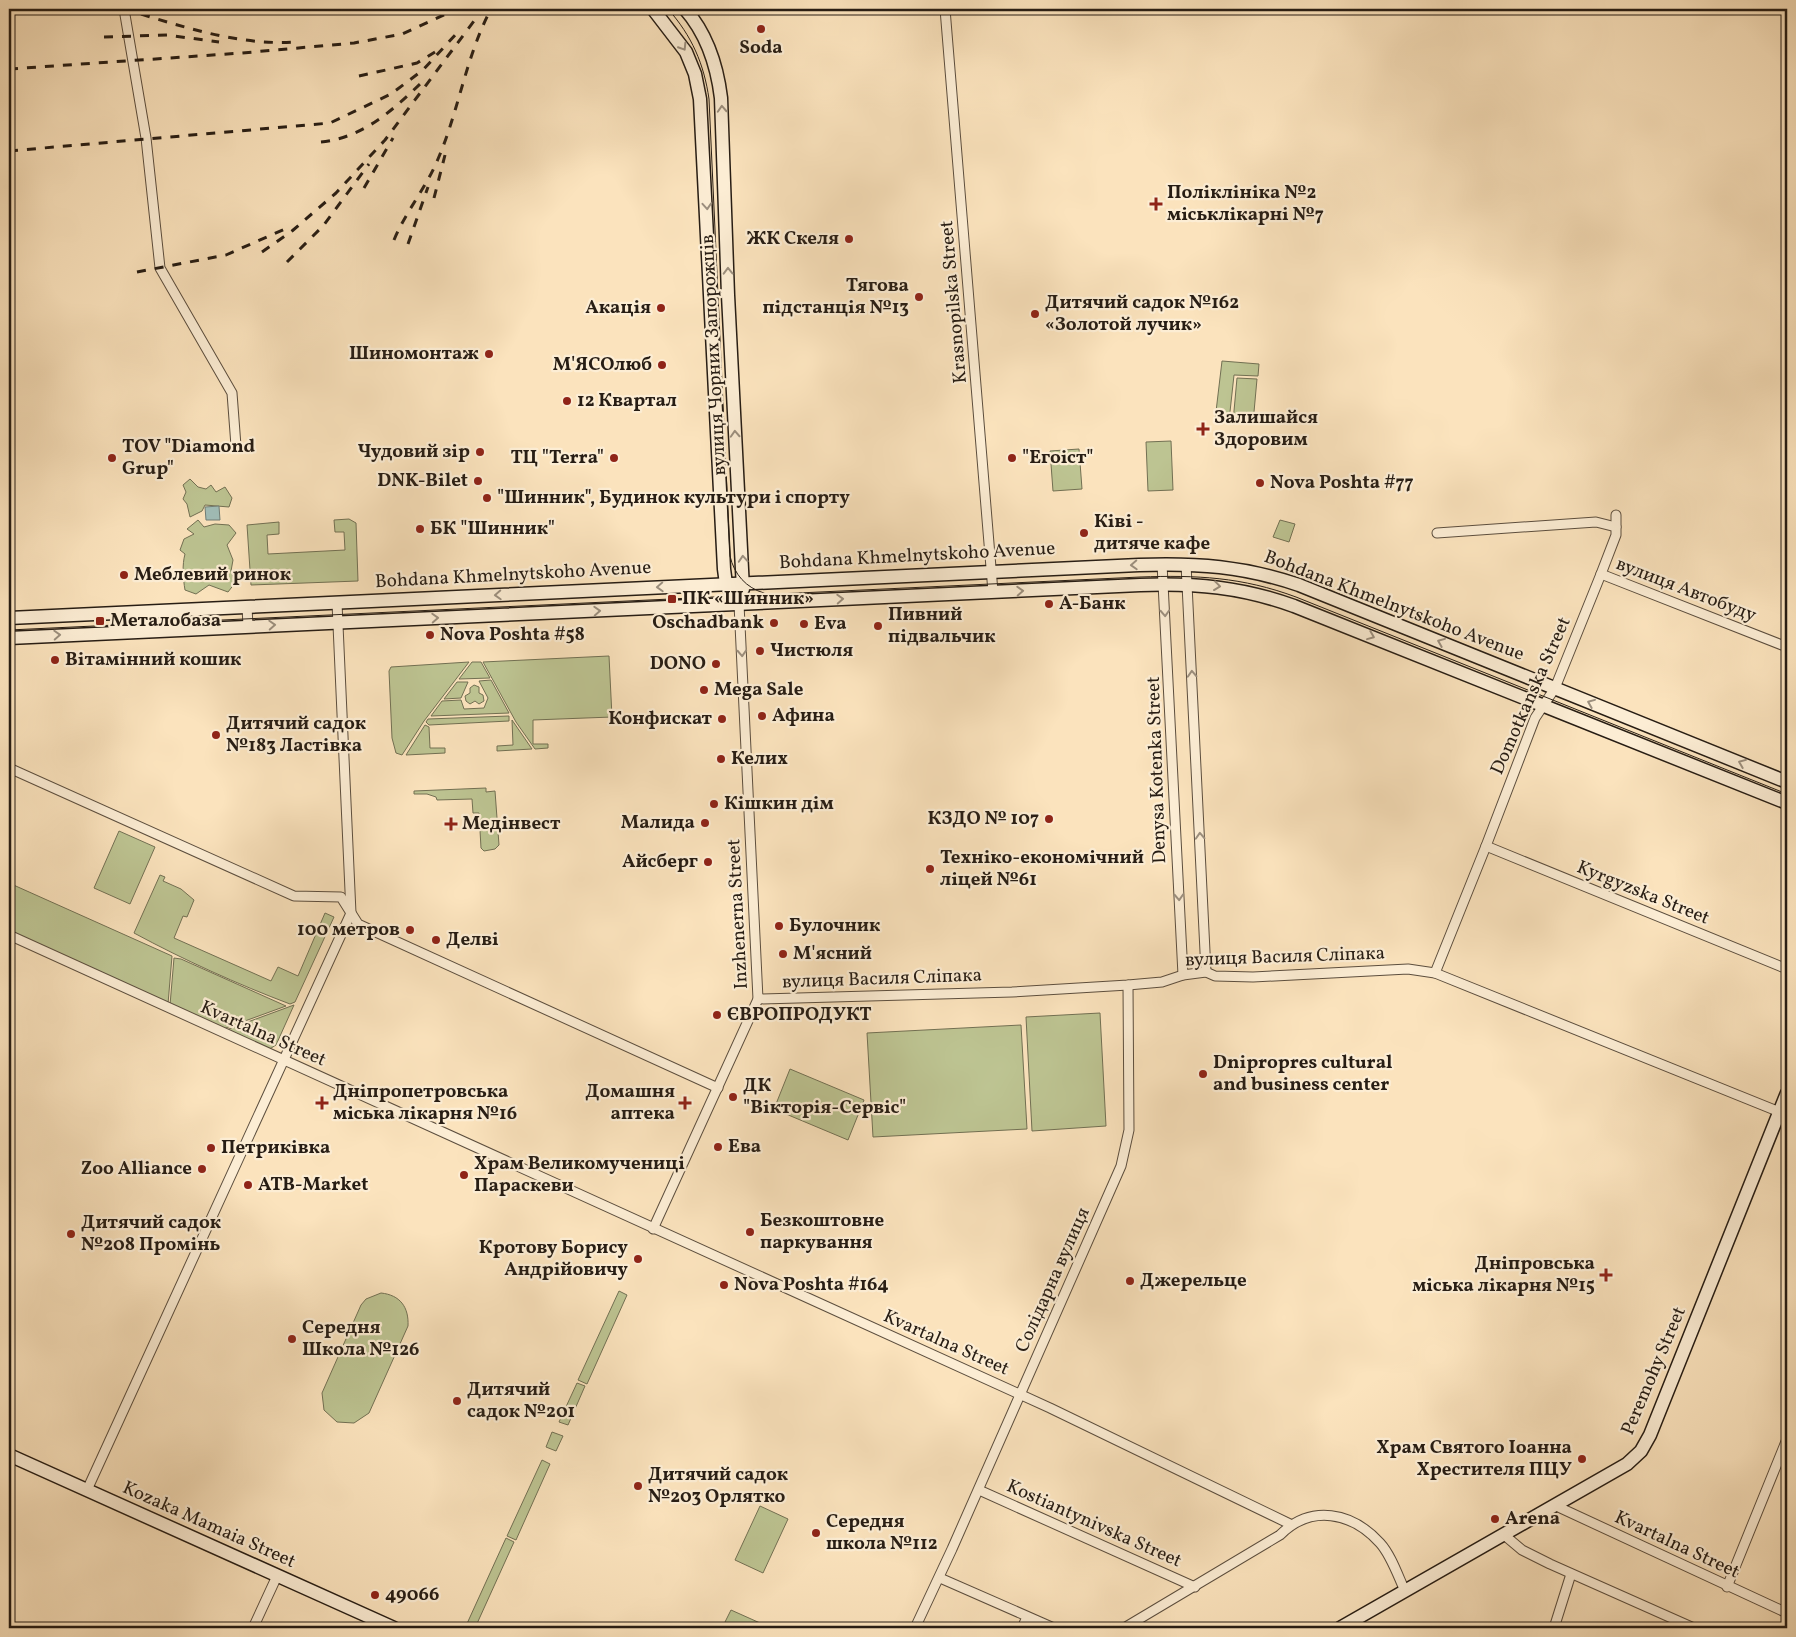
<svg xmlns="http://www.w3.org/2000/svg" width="1796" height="1637" viewBox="0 0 1796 1637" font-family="Vollkorn,serif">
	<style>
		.green { fill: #bdc492; stroke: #727053 }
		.water { fill: #a0bdb7; stroke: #707d76 }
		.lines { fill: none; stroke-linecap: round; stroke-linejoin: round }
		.street-casing { stroke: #5c4e3e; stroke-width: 11 }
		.secondary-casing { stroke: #271d14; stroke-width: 15 }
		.street { stroke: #fcedd4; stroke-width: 9 }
		.secondary { stroke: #fcedd4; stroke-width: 12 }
		.tram { stroke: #271d14; stroke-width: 1 }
		.rail { stroke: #271d14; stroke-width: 3; stroke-dasharray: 9 9; stroke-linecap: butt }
		.oneway { stroke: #9c8f7e }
		.poi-dot { fill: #8f2418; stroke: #fcedd4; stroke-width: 2 }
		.labels { text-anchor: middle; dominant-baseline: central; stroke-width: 4.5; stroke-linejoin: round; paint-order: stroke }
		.poi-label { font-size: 19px; font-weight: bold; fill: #271d14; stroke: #fcedd4; text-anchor: start }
		.street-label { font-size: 19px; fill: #271d14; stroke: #fcedd4 }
	</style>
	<rect width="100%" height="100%" fill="#fbe3bd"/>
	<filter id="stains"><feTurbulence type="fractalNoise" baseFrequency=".004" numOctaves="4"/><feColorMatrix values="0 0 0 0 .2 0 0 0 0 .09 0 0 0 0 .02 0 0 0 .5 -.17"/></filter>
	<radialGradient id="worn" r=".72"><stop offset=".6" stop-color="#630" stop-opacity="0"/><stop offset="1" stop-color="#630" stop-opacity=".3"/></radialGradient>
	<g class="green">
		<polygon points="1222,361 1259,364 1258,376 1234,375 1229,421 1215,420"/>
		<polygon points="1237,378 1257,379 1253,423 1233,422"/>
		<polygon points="1171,441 1173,490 1148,491 1146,442"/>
		<polygon points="1079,449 1082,489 1053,491 1050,451"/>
		<polygon points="190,479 198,487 206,489 211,485 216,492 225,487 232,498 229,507 205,505 202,511 190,517 187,504 183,499 186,492 183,485"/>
		<polygon points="349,519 356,523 358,581 251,585 247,525 279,522 279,534 267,535 268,554 345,550 344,532 335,532 334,520"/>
		<path d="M198,520L204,527L215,524L229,525L236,533L227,545L233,560L231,571L235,583L228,592L209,585L196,594L185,590C183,578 182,565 185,554L180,550L184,539L194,534L187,529Z"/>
		<polygon points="1280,520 1295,524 1289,542 1273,537"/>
		<polygon points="609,656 612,717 533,720 533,744 548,744 548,748 535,749 516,722 483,662"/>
		<polygon points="469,662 424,721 402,755 396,753 392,738 389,671 391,667"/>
		<polygon points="472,662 481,662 490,678 459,679"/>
		<polygon points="491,680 509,713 431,716 442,701 461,700 464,709 484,708 488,698 479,681"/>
		<polygon points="457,682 468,682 461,698 444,699"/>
		<polygon points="474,685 479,687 479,693 483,695 484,701 479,704 475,701 470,704 466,701 465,696 470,693 470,688"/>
		<polygon points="509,716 509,721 429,725 426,722 428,719"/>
		<polygon points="512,720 532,749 497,751 497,746 513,745"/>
		<polygon points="425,725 429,727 430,748 445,748 445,753 406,755"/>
		<polygon points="486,788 486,792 495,791 499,845 495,849 484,851 481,848 479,813 473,813 472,799 437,800 436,797 427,794 414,794 414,791"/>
		<polygon points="119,831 155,847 130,904 94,888"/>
		<path d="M160,875L165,877L163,881L181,889L194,900L187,917L183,916L174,938L271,981L278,967L298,976L325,913L334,917L295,1002L290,1004C237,984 184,960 134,933Z"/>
		<polygon points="9,883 172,956 168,1004 9,931"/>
		<polygon points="174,958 181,959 286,1006 223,1029 170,1005"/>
		<polygon points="294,1005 276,1045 268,1050 226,1030"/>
		<polygon points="1100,1013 1106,1126 1032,1131 1026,1017"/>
		<polygon points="1021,1025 1027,1129 873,1137 867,1033"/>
		<polygon points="790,1069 864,1100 848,1140 774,1109"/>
		<polygon points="619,1291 627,1295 587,1384 578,1380"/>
		<path d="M381,1293C400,1295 409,1307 408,1326L369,1413L354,1423L337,1422L324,1410L322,1393L361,1305L366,1299Z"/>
		<polygon points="577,1383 585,1386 568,1425 559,1422"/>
		<polygon points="552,1432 563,1436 556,1451 546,1447"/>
		<polygon points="542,1460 550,1464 516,1540 507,1536"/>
		<polygon points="760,1506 788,1519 763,1573 735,1560"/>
		<polygon points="506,1538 514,1542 475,1628 465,1628"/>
		<polygon points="731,1610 769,1627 768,1628 722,1628"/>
	</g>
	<polygon class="water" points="219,506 220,520 206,520 205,507"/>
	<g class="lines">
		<defs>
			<g id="street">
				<polyline points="124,9 146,138 160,268 232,393 236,446"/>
				<polyline points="945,9 993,592"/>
				<polyline points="1437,533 1596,522 1616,527"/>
				<polyline points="1162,564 1183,975"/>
				<polyline points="1186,564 1206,972"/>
				<polyline points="1601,574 1787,647"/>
				<polyline points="247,607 248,626"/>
				<polyline points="9,618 11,638"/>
				<polyline points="9,768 294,896 341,897 358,924 718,1088"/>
				<polyline points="1486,846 1787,969"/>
				<polyline points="9,935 1050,1408 1290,1524"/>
				<polyline points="1435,973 1486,846 1535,718 1555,688 1601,574 1616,535 1616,515"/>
				<polyline points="758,999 1012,992 1128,985 1162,982 1183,975 1206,972 1215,976 1253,977 1408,969 1435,973 1787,1115"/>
				<polyline points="653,1229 758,999 739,604"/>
				<polyline points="87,1490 351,913 337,603"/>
				<polyline points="979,1490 1195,1587"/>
				<polyline points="1554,1505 1787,1613"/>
				<polyline points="1503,1534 1522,1550 1550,1564 1694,1628"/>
				<polyline points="940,1578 1054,1628"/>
				<polyline points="1727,1587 1787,1439"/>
				<polyline points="253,1628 277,1576"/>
				<polyline points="915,1628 952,1549 1121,1166 1129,1130 1128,985"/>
				<polyline points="1022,1628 1027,1617"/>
				<path d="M1124,1628L1280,1535C1311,1504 1352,1512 1380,1543C1391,1555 1398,1576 1405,1591"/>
				<polyline points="1554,1628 1571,1574"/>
			</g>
			<g id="secondary">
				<polyline points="653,9 686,52 695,74 700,99 724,569 726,584 739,604"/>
				<path d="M685,9C707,34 717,65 721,98L728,295L743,589"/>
				<path d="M9,618L1139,565C1197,563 1243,566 1299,585L1787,782"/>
				<path d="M9,638L1140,585C1196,583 1241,587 1294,606L1787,803"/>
				<polyline points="9,1455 394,1628"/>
				<polyline points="1340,1628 1627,1464 1641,1451 1650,1435 1787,1093"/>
			</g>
		</defs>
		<use href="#street" class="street-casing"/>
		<use href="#secondary" class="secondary-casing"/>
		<use href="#street" class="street"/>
		<use href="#secondary" class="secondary"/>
		<g class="tram">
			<path d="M668,9C692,36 704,64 709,99L730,556C734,574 746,588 764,593"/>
			<path d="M9,630L1140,577C1197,575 1242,577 1296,597L1787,794"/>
		</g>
		<g class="rail">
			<path d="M124,9C178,25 237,46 295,42"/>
			<polyline points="104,37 167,35 219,42"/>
			<polyline points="9,69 242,53 354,43 402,34 457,9"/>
			<polyline points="359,76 417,63 435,52"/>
			<path d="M321,142C362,138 392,111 420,84"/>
			<polyline points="9,151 330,123 391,94 423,70 457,33"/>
			<polyline points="364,188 393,138"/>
			<polyline points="434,198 445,155"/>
			<path d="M394,240C406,211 426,188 438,159C459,110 466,56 491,9"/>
			<polyline points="408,244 428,187"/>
			<polyline points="262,252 292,231 336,193 385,140 483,9"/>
			<polyline points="287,262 323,226 369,164"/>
			<polyline points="137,272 226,255 285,229"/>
		</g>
	</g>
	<defs><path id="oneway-chevron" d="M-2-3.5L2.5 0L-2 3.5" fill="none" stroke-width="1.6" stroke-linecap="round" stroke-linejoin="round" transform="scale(1.25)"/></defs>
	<g class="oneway">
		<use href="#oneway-chevron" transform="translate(683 47) rotate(58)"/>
		<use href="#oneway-chevron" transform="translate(722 109) rotate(-93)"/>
		<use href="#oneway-chevron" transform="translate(707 206) rotate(86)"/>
		<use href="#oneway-chevron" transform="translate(728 271) rotate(-91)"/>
		<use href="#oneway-chevron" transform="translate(735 434) rotate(-93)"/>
		<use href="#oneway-chevron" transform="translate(743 559) rotate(-94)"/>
		<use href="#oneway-chevron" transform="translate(1134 565) rotate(177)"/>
		<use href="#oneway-chevron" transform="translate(1217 586) rotate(7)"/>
		<use href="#oneway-chevron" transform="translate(660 587) rotate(177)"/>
		<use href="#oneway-chevron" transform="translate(1020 591) rotate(-3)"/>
		<use href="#oneway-chevron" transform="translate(498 595) rotate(177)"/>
		<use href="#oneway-chevron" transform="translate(840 599) rotate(-3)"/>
		<use href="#oneway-chevron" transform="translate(597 611) rotate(-3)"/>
		<use href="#oneway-chevron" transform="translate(1165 613) rotate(87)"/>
		<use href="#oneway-chevron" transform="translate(435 618) rotate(-3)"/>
		<use href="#oneway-chevron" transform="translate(272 625) rotate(-3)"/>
		<use href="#oneway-chevron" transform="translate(57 635) rotate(-3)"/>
		<use href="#oneway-chevron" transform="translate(1371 636) rotate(22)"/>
		<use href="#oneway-chevron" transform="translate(1441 642) rotate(-158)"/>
		<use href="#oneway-chevron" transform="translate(742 653) rotate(87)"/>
		<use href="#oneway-chevron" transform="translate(1192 674) rotate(-93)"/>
		<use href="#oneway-chevron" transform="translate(1591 703) rotate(-158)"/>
		<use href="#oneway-chevron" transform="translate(1742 763) rotate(-158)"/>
		<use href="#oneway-chevron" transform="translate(1200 836) rotate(-93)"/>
		<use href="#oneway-chevron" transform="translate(1179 897) rotate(87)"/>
	</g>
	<g class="poi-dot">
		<circle cx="761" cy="29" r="5"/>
		<path d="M1153.5 196.5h5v5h5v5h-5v5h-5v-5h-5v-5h5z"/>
		<circle cx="849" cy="239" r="5"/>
		<circle cx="919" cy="297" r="5"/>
		<circle cx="661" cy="308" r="5"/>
		<circle cx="1035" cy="314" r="5"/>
		<circle cx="489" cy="354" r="5"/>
		<circle cx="662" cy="365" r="5"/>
		<circle cx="567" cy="401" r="5"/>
		<path d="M1200.5 421.5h5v5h5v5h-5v5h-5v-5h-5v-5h5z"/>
		<circle cx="480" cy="452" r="5"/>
		<circle cx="112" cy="458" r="5"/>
		<circle cx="614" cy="458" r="5"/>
		<circle cx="1012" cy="458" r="5"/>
		<circle cx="478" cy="481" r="5"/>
		<circle cx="1260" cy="483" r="5"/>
		<circle cx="487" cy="498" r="5"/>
		<circle cx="420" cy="529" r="5"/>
		<circle cx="1084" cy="533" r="5"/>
		<circle cx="124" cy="575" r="5"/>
		<rect x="667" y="594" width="10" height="10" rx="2.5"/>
		<circle cx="1049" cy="604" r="5"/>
		<rect x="95" y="616" width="10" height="10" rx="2.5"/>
		<circle cx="774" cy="623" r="5"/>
		<circle cx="804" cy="624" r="5"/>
		<circle cx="878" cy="626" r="5"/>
		<circle cx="430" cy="635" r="5"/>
		<circle cx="760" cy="651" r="5"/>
		<circle cx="55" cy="660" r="5"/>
		<circle cx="716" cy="664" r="5"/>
		<circle cx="704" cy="690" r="5"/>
		<circle cx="762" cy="716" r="5"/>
		<circle cx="722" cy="719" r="5"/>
		<circle cx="216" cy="735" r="5"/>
		<circle cx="721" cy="759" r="5"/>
		<circle cx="714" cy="804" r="5"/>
		<circle cx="1049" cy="819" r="5"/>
		<circle cx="705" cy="823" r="5"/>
		<path d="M448.5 816.5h5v5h5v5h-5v5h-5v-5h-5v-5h5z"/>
		<circle cx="708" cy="862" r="5"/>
		<circle cx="930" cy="869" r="5"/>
		<circle cx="779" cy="926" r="5"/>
		<circle cx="410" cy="930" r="5"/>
		<circle cx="436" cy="940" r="5"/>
		<circle cx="783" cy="954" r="5"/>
		<circle cx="717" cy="1015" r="5"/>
		<circle cx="1203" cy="1074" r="5"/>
		<circle cx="733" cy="1097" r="5"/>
		<path d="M319.5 1095.5h5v5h5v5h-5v5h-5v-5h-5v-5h5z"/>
		<path d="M682.5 1095.5h5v5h5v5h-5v5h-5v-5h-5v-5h5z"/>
		<circle cx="718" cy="1147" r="5"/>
		<circle cx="211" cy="1148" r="5"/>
		<circle cx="202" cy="1169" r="5"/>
		<circle cx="464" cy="1175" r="5"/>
		<circle cx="248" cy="1185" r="5"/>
		<circle cx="750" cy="1232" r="5"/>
		<circle cx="71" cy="1234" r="5"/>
		<circle cx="638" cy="1259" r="5"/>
		<path d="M1603.5 1267.5h5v5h5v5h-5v5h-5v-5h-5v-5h5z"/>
		<circle cx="1130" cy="1281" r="5"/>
		<circle cx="724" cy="1285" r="5"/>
		<circle cx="292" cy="1339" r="5"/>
		<circle cx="457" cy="1401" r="5"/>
		<circle cx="1582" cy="1459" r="5"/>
		<circle cx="638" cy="1486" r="5"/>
		<circle cx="1495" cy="1519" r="5"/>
		<circle cx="816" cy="1533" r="5"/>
		<circle cx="375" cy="1595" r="5"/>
	</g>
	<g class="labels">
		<g class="poi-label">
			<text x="761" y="48" text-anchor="middle">Soda</text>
			<text x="1167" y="193">Поліклініка №2<tspan x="1167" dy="22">міськлікарні №7</tspan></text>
			<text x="839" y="239" text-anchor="end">ЖК Скеля</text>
			<text x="909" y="286" text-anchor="end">Тягова<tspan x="909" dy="22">пiдстанцiя №13</tspan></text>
			<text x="1045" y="303">Дитячий садок №162<tspan x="1045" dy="22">«Золотой лучик»</tspan></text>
			<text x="651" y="308" text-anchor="end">Акація</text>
			<text x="479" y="354" text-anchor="end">Шиномонтаж</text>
			<text x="652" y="365" text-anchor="end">М'ЯСОлюб</text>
			<text x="577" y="401">12 Квартал</text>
			<text x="1214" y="418">Залишайся<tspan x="1214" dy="22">Здоровим</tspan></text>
			<text x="122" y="447">TOV "Diamond<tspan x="122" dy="22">Grup"</tspan></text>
			<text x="470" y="452" text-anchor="end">Чудовий зір</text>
			<text x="604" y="458" text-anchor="end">ТЦ "Terra"</text>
			<text x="1022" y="458">"Егоіст"</text>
			<text x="468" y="481" text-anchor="end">DNK-Bilet</text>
			<text x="1270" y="483">Nova Poshta #77</text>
			<text x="497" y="498">"Шинник", Будинок культури і спорту</text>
			<text x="1094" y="522">Ківі -<tspan x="1094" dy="22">дитяче кафе</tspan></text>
			<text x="430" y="529">БК "Шинник"</text>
			<text x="134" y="575">Меблевий ринок</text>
			<text x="682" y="599">ПК «Шинник»</text>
			<text x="1059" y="604">А-Банк</text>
			<text x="888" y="615">Пивний<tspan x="888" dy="22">підвальчик</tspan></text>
			<text x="110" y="621">Металобаза</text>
			<text x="764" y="623" text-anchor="end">Oschadbank</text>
			<text x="814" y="624">Eva</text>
			<text x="440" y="635">Nova Poshta #58</text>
			<text x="770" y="651">Чистюля</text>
			<text x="65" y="660">Вітамінний кошик</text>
			<text x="706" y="664" text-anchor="end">DONO</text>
			<text x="714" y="690">Mega Sale</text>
			<text x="772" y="716">Афина</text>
			<text x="712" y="719" text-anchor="end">Конфискат</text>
			<text x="226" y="724">Дитячий садок<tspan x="226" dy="22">№183 Ластівка</tspan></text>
			<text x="731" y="759">Келих</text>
			<text x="724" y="804">Кішкин дім</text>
			<text x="1039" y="819" text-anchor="end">КЗДО № 107</text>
			<text x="695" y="823" text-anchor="end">Малида</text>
			<text x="462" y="824">Медінвест</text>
			<text x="940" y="858">Техніко-економічний<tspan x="940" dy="22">ліцей №61</tspan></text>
			<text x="698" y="862" text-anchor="end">Айсберг</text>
			<text x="789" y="926">Булочник</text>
			<text x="400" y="930" text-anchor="end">100 метров</text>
			<text x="446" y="940">Делві</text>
			<text x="793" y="954">М'ясний</text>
			<text x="727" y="1015">ЄВРОПРОДУКТ</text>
			<text x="1213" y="1063">Dnipropres cultural<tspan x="1213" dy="22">and business center</tspan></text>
			<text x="743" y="1086">ДК<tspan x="743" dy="22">"Вікторія-Сервіс"</tspan></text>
			<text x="333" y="1092">Дніпропетровська<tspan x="333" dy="22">міська лікарня №16</tspan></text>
			<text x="675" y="1092" text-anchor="end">Домашня<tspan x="675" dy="22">аптека</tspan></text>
			<text x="728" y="1147">Ева</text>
			<text x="221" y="1148">Петриківка</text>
			<text x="474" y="1164">Храм Великомучениці<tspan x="474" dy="22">Параскеви</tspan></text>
			<text x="192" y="1169" text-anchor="end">Zoo Alliance</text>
			<text x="258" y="1185">ATB-Market</text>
			<text x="760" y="1221">Безкоштовне<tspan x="760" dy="22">паркування</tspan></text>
			<text x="81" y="1223">Дитячий садок<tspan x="81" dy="22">№208 Промінь</tspan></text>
			<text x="628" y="1248" text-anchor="end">Кротову Борису<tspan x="628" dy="22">Андрійовичу</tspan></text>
			<text x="1595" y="1264" text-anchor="end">Дніпровська<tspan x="1595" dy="22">міська лікарня №15</tspan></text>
			<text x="1140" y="1281">Джерельце</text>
			<text x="734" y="1285">Nova Poshta #164</text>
			<text x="302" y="1328">Середня<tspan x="302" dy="22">Школа №126</tspan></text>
			<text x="467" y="1390">Дитячий<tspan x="467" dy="22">садок №201</tspan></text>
			<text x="1572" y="1448" text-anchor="end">Храм Святого Іоанна<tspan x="1572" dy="22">Хрестителя ПЦУ</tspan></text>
			<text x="648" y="1475">Дитячий садок<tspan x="648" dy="22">№203 Орлятко</tspan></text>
			<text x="1505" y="1519">Arena</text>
			<text x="826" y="1522">Середня<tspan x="826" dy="22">школа №112</tspan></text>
			<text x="385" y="1595">49066</text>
		</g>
		<g class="street-label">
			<text transform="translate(954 302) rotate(-95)">Krasnopilska Street</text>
			<text transform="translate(714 355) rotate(-93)">вулиця Чорних Запорожців</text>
			<text transform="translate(917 556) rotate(-3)">Bohdana Khmelnytskoho Avenue</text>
			<text transform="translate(513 575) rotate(-3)">Bohdana Khmelnytskoho Avenue</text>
			<text transform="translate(1686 590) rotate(21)">вулиця Автобуду</text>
			<text transform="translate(1394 606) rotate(21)">Bohdana Khmelnytskoho Avenue</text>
			<text transform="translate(1531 696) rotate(-66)">Domotkanska Street</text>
			<text transform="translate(1157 770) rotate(-92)">Denysa Kotenka Street</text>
			<text transform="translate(1643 893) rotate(22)">Kyrgyzska Street</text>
			<text transform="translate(738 914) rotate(-93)">Inzhenerna Street</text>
			<text transform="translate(1285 957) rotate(-2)">вулиця Василя Сліпака</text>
			<text transform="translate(882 979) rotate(-2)">вулиця Василя Сліпака</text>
			<text transform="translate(263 1034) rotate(24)">Kvartalna Street</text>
			<text transform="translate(1053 1280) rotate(-66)">Солідарна вулиця</text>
			<text transform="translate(946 1343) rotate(24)">Kvartalna Street</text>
			<text transform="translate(1654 1371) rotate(-67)">Peremohy Street</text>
			<text transform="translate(1094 1524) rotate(24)">Kostiantynivska Street</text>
			<text transform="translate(209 1525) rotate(24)">Kozaka Mamaia Street</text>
			<text transform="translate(1677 1545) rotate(25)">Kvartalna Street</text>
		</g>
	</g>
	<rect width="1796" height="1637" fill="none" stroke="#fbe3bd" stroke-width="30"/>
	<rect x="10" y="10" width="1776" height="1617" fill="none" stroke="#271d14" stroke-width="2.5"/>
	<rect x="15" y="15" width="1766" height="1607" fill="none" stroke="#271d14"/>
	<rect width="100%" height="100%" filter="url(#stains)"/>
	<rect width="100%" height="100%" fill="url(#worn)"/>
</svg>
